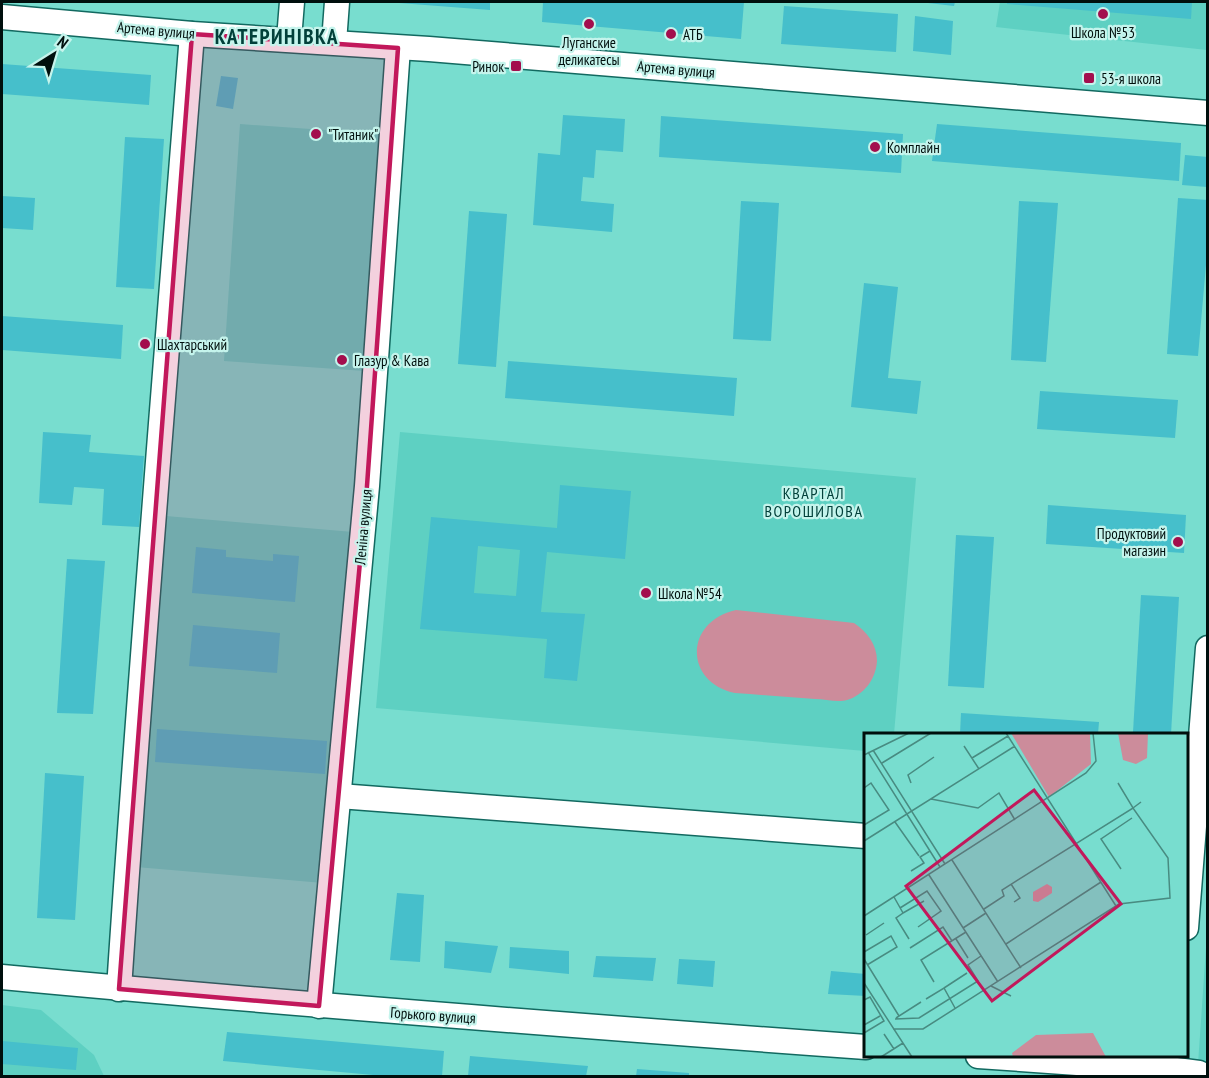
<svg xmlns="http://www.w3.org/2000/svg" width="1209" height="1078" viewBox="0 0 1209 1078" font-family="'PT Sans Narrow',sans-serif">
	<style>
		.built { fill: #5ed0c2 }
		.green { fill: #cc8c9b }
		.building { fill: #46bfcb; fill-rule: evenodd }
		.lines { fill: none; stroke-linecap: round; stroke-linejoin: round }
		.minor-casing { stroke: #126960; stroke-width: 27 }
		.minor { stroke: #fff; stroke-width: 24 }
		.marked { fill: #c2185b; fill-opacity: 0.2; stroke: #c2185b; stroke-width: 4.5; stroke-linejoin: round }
		.poi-dot { fill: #a30e4d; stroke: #c5f4ec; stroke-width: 2 }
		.labels { text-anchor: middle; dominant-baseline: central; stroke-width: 4.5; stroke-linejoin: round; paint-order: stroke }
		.street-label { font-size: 15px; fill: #000f0d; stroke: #c5f4ec }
		.poi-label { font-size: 15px; fill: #000f0d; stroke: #c5f4ec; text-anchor: start }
		.neighbourhood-label { font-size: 16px; letter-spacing: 1.5px; fill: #02403a; stroke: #c5f4ec }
		.district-label { font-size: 21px; font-weight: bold; letter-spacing: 1.5px; fill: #02403a; stroke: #c5f4ec }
		.inset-road { fill: none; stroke: #488b81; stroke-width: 1.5 }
		.view { fill: #c2185b; fill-opacity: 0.15; stroke: #c2185b; stroke-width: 3 }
		.inset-edge { fill: none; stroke: #000f0d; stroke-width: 3 }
	</style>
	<rect width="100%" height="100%" fill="#78ddcf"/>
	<g class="built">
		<polygon points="1000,2 1207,2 1207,50 996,27"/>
		<polygon points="240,124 381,134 365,371 224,361"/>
		<polygon points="400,432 916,478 894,734 866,734 865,751 376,708"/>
		<polygon points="166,516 353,532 323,883 136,867"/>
		<polygon points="1207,933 1207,1069 1198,1064"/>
		<polygon points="2,1005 41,1010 94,1055 104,1076 2,1076"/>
	</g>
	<path class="green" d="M736,610L854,623C867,632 877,644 877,661C876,679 864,695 847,700C838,703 825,699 815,699C788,697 762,695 735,693C684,682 684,622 736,610Z"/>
	<g class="building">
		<polygon points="399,2 490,2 490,10 399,3"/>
		<polygon points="543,2 744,2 741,39 542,22"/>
		<polygon points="928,2 955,2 954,6 928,3"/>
		<polygon points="1007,2 1192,2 1191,19 1007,4"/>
		<polygon points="784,6 898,14 896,52 781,44"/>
		<polygon points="915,16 953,21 951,55 913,51"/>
		<polygon points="2,64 151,75 149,105 2,94"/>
		<polygon points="221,76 238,78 233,109 216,106"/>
		<polygon points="563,115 625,119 623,152 596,150 594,178 583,177 581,201 614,204 612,232 533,225 538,153 560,155"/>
		<polygon points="661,116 903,134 901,173 659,157"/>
		<polygon points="937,124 1181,143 1179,181 932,161"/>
		<polygon points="125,137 164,139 154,289 116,287"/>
		<polygon points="1185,155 1208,157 1207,187 1182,185"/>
		<polygon points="2,196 35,198 33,230 2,228"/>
		<polygon points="1178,198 1208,200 1208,242 1198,356 1167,354"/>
		<polygon points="741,201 779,203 771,341 733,339"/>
		<polygon points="1019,201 1058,203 1046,362 1011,360"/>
		<polygon points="469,211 507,214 496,367 458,364"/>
		<polygon points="864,283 898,287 888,378 921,381 917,414 851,407"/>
		<polygon points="2,316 123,325 121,359 2,350"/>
		<polygon points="508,361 737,378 734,416 505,398"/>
		<polygon points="1040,391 1178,400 1175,438 1037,429"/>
		<polygon points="43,432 91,435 89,452 144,456 139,527 102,525 104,489 74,487 72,505 39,503"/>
		<path d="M560,485L631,491L625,559L547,552L541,612L585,614L577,681L544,678L547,639L420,629L431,517L557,528ZM478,546L520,550L516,596L474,593Z"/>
		<polygon points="1048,505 1186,515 1184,553 1046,544"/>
		<polygon points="956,535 994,537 984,688 948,686"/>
		<polygon points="196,547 226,550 226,557 273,561 273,554 299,556 295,602 192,593"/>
		<polygon points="67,559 105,561 93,714 57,713"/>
		<polygon points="1141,595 1179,597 1171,734 1133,732"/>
		<polygon points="193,625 280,633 277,673 189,666"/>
		<polygon points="961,713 1099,722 1098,734 960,734"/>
		<polygon points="157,729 327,741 325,774 155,762"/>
		<polygon points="45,773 84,776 75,920 37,918"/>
		<polygon points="397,893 424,895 420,962 390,960"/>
		<polygon points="445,941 498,946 491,973 444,968"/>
		<polygon points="510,947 569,951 569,974 509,968"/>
		<polygon points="596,956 656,958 653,981 593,977"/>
		<polygon points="679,959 715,961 713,987 677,984"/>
		<polygon points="831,971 866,974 866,996 828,994"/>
		<polygon points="227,1032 444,1051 442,1076 384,1076 223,1061"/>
		<polygon points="2,1041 78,1048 76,1070 2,1064"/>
		<polygon points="470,1056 588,1066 586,1076 468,1076"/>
		<polygon points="637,1069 689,1073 689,1076 636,1076"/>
	</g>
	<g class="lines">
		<defs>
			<g id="minor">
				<polyline points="2,17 192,34 429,49 1208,113"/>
				<polyline points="289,39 292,2"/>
				<polyline points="334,42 337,2"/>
				<polyline points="339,796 866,836"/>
				<polyline points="1186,928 1208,648"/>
				<path d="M2,977C289,1004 577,1026 866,1047"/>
				<path d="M119,989C140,671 167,352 192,34"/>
				<polyline points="319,1006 367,486 398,48"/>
				<polyline points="978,1056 1176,1070 1199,1073 1205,1076"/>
			</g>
		</defs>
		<use href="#minor" class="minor-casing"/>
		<use href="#minor" class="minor"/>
	</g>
	<path class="marked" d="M192,34L398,48L367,486L319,1006L119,989Z"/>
	<g class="poi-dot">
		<circle cx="1103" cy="14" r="6"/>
		<circle cx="589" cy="24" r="6"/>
		<circle cx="671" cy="34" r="6"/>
		<rect x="510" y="60" width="12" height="12" rx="3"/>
		<rect x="1083" y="72" width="12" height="12" rx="3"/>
		<circle cx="316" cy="134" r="6"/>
		<circle cx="875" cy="147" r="6"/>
		<circle cx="145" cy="344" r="6"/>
		<circle cx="342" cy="360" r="6"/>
		<circle cx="1178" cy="542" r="6"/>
		<circle cx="646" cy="593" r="6"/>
	</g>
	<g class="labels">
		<g class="street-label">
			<text transform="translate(156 30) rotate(5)">Артема вулиця</text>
			<text transform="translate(676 69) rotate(5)">Артема вулиця</text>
			<text transform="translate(363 527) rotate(-85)">Леніна вулиця</text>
			<text transform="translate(433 1015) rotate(4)">Горького вулиця</text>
		</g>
		<g class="poi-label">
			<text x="1103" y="32" text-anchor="middle">Школа №53</text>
			<text x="683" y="34">АТБ</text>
			<text x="589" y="42" text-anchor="middle">Луганские<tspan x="589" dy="17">деликатесы</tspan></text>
			<text x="504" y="66" text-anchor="end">Ринок</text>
			<text x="1101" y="78">53-я школа</text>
			<text x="328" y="134">"Титаник"</text>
			<text x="887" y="147">Комплайн</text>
			<text x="157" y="344">Шахтарський</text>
			<text x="354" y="360">Глазур &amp; Кава</text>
			<text x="1166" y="533" text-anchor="end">Продуктовий<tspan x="1166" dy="17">магазин</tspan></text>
			<text x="658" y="593">Школа №54</text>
		</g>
		<g class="neighbourhood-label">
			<text x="814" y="493">КВАРТАЛ<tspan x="814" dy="18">ВОРОШИЛОВА</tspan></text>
		</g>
		<g class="district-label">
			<text x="277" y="36">КАТЕРИНІВКА</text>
		</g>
	</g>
	<g transform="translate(864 733)">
		<rect width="324" height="324" fill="#78ddcf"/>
		<path d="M147,0H226L227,31L185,64ZM254,0H284L283,25L272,31L259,27ZM183,151L188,154V160L174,169L169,168V159ZM229,300L242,324H149L148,320L172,302Z" fill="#cc8c9b"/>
		<path class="inset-road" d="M142,0L252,173M100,13L115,36M9,17L81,131M4,19L76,134M0,22L45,0M108,25L144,3M18,30L67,0M47,50L44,42L70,24M254,50L269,75L277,69M0,55L7,50L25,77L0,92M67,66L114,75L135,60L151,87M31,89L55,123M0,108L151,13M88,127L157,235M257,136L237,106L268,85M47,138L60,130L56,124L66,118M65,142L134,249M147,151L156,165L150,169M30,164L39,180L32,185L45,206M36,175L63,158L77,178L54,194M39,180L60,168M0,183L222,40L232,28L229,0M99,195L122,180M2,202L20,190M92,206L104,225M142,211L237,149M46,215L79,194L88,208M0,219L27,203L33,214L3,232M0,226L35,283M70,249L57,227L102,199M0,250L48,324M127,253L147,263M80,255L103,240M62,266L80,255L91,275M0,267L6,264L20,288L0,300M32,285L57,269M31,286L55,285L114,248L104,232L117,223M0,292L16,283M29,296H59L255,171L306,165L304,125L269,75L138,157L140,163L120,176M20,301L30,316M17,324L39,310"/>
		<path class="view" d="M170,57L257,171L128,268L42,153Z"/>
		<rect width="324" height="324" class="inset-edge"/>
	</g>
	<rect width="1209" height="1078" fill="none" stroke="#000f0d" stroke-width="6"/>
	<g transform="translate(54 54) rotate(37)" stroke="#c5f4ec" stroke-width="4.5" paint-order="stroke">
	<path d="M0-4.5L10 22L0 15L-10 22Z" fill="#000f0d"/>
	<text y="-9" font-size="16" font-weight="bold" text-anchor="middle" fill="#000f0d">N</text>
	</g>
</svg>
